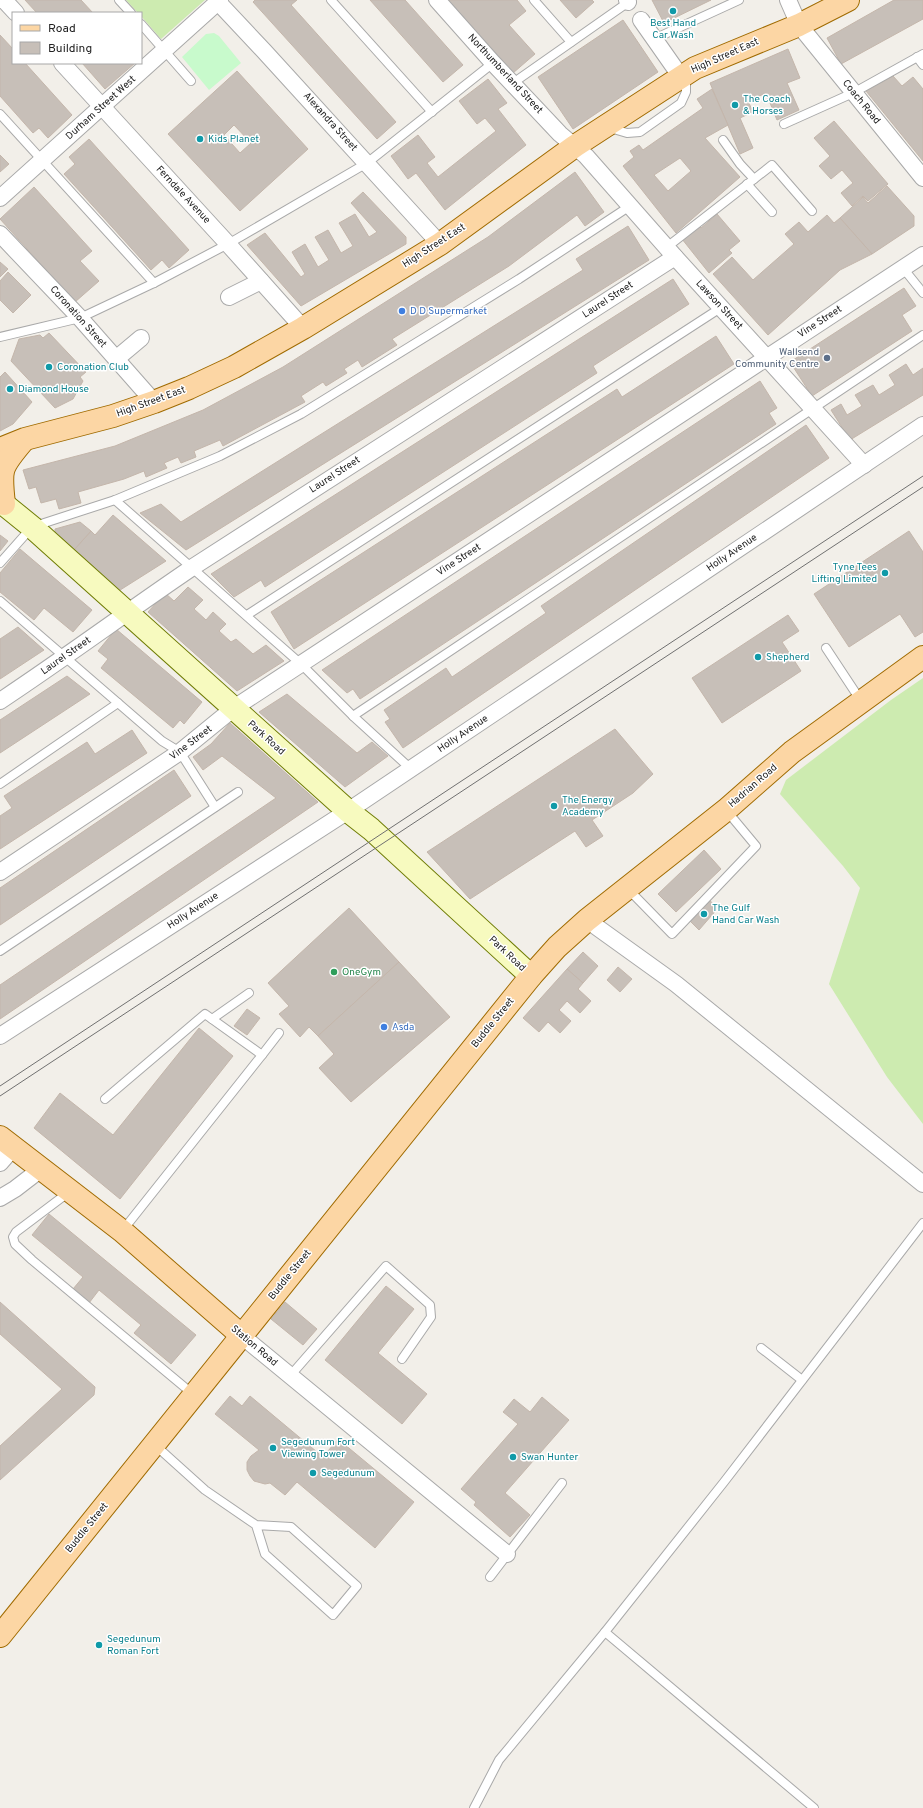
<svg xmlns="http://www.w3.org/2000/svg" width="923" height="1808" viewBox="0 0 923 1808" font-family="Overpass,sans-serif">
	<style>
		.grass { fill: #cdebb0 }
		.park { fill: #c8facc }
		.building { fill: #c7bfb8; stroke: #c4b6ab; fill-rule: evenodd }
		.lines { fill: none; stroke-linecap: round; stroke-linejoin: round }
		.lane-casing { stroke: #a9a9a9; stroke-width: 10 }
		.street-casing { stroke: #a9a9a9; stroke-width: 18 }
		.secondary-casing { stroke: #707d05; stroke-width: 24 }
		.primary-casing { stroke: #a06b00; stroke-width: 24 }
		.lane { stroke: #fff; stroke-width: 8 }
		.street { stroke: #fff; stroke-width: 16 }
		.secondary { stroke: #f7fabf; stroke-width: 22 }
		.primary { stroke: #fcd6a4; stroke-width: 22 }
		.tram { stroke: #707070; stroke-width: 1 }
		.culture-dot { fill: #0f9aa8; stroke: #fff; stroke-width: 1.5 }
		.shop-dot { fill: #3f7fe0; stroke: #fff; stroke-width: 1.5 }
		.service-dot { fill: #5c6f8a; stroke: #fff; stroke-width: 1.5 }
		.leisure-dot { fill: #2e9e5b; stroke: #fff; stroke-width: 1.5 }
		.labels { text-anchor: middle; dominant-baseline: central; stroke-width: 3; stroke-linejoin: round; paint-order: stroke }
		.culture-label { font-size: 10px; fill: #0d838f; stroke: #fff; text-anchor: start }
		.street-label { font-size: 10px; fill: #222; stroke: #fff }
		.shop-label { font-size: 10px; fill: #366cbe; stroke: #fff; text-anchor: start }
		.service-label { font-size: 10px; fill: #4e5e75; stroke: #fff; text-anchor: end }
		.leisure-label { font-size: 10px; fill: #27864d; stroke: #fff; text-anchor: start }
	</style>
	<rect width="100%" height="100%" fill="#f2efe9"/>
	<g class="grass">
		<polygon points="126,0 205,0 161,39 141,16 141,13 138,13"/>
		<polygon points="923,678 923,1124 887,1077 829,984 860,888 843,866 780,794 786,780 891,700"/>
	</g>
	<polygon class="park" points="214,33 219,36 241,63 209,90 182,57 206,34"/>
	<g class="building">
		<polygon points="25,0 81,0 93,13 37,13"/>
		<polygon points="255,0 297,0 291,5 396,122 377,139 253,2"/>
		<polygon points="370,0 405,0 463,65 443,82"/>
		<polygon points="448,0 517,0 526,11 509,25 535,54 513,73"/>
		<polygon points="560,0 592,0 594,2 576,18"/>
		<polygon points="652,0 711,0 664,23"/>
		<polygon points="894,0 923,0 923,19 841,64 827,38"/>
		<polygon points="623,20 658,72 573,129 538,77"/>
		<polygon points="0,35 13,49 13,63 25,63 72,115 48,138 39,128 33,133 0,96"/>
		<polygon points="788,49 800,78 787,83 799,110 777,120 766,93 748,101 753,112 740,118 753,148 740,154 710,83"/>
		<polygon points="82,63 135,63 105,89"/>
		<path d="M237,71L308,149L240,211L168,134ZM234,125L251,143L240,153L224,135Z"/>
		<polygon points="893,76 902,86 913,77 923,89 923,161 866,91"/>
		<polygon points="488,79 507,103 498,109 526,145 445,210 416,173 408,179 391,156 418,135 435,157 427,163 438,177 496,131 485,118 477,124 459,101"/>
		<path d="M712,89L728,125L705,138L740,177L676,233L623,166L634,157L630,151L639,145L643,150L703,108L697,99ZM680,158L691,171L668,191L654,175Z"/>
		<polygon points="834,121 888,184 868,201 863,196 852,206 841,193 853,183 842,170 831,179 819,166 830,156 814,138"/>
		<polygon points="89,139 189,250 169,268 162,260 151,270 64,174 75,164 69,157"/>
		<polygon points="0,155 9,164 0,172"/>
		<polygon points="575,172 604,212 585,226 577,215 509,266 392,339 397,345 362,367 358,360 344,369 347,373 326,386 323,382 301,396 305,402 223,446 220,440 194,451 196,457 181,463 178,457 164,463 167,468 146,477 144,471 124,479 78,492 81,503 59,509 56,499 41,503 36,487 29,489 23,470 115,446 203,410 283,367 488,237"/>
		<polygon points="887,186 914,216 914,226 872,254 840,218 863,197 868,203"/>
		<polygon points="34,187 92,251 80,261 99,281 75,302 0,219"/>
		<polygon points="363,192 406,237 406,244 301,306 247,245 265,233 301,277 305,274 292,252 305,244 318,267 329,260 315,237 328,230 341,253 353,246 339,223 355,214 369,237 377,232 351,203"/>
		<polygon points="717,214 740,241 729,250 732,253 709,273 682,239 699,226 701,228"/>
		<polygon points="827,215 834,223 840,218 872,254 840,270 768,335 713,274 732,257 753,280 794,244 785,234 799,222 808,232"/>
		<polygon points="628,226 649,260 186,550 140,513 161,504 181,522 583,270 576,259"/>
		<polygon points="0,262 8,269 0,277"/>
		<polygon points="8,272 31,295 13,313 0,300 0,281"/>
		<polygon points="673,279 689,304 593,366 597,373 265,587 261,580 234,597 211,574"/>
		<polygon points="904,288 916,306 902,315 912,331 812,396 790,362"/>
		<polygon points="49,333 86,372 80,377 83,381 73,399 55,408 11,361 19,339 40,335 43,338"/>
		<polygon points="716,336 734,364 294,649 271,612 617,389 622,397"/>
		<polygon points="906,364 913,375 923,368 923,395 850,440 831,410 841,404 847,415 862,406 855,395 873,385 879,395 895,385 889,375"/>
		<polygon points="5,372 32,402 13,424 0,431 0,377"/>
		<polygon points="760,381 777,408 769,413 776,424 360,699 353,689 347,693 322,670"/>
		<polygon points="806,425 829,458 403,748 385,722 390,719 384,710 446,668 452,677 546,613 541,606"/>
		<polygon points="113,515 166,561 117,592 73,551 91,531 95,535"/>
		<polygon points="80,522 91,531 73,551 55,535 55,529"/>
		<polygon points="909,531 923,552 923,632 915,637 900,614 849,647 814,594"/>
		<polygon points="0,535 8,541 0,551"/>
		<polygon points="20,549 92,610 73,632 44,608 34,620 0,592 0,573"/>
		<polygon points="188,587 203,600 194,609 206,620 213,612 226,624 219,631 231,642 236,639 253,654 266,645 284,661 237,691 148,612 165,593 174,601"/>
		<polygon points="788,615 799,631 782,642 801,671 722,723 692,678"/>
		<polygon points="18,627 44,650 0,679 0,639"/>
		<polygon points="116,629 202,702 184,724 180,720 173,728 101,668 108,659 98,651"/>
		<polygon points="67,676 90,694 0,753 0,720"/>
		<polygon points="287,694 357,753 372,742 388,756 345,787 259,712"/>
		<polygon points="230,723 318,802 0,1019 0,985 276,798 222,756 203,770 193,757 211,744"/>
		<polygon points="615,729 653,774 633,793 592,820 603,836 586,847 575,831 470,899 427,852"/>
		<polygon points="132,730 147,753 0,849 0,816 12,808 4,796 87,742 95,754"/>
		<polygon points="174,770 191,796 0,925 0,888"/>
		<polygon points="704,850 721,869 676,912 658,894"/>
		<polygon points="708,899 718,908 699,930 689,920"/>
		<polygon points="349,908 399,962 318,1036 309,1027 300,1037 279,1014 289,1006 268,983"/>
		<polygon points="583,952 598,966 583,983 567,969"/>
		<polygon points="399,962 450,1017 351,1102 319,1068 334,1054 318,1036"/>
		<polygon points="618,967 632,979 620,992 607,980"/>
		<polygon points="567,969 583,983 578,989 591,1001 580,1013 567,1001 559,1010 571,1021 560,1033 548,1022 539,1032 523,1018"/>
		<polygon points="247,1009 260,1018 247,1035 234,1026"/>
		<polygon points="199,1028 233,1056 120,1199 34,1128 60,1093 113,1135"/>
		<polygon points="49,1214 196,1335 171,1364 134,1333 141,1325 99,1290 89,1303 73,1289 83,1277 32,1235"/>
		<polygon points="386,1286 414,1309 378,1353 427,1394 402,1424 325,1360"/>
		<polygon points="0,1302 95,1387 94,1395 0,1480 0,1446 62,1389 0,1334"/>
		<polygon points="285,1302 317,1329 303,1345 271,1319"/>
		<polygon points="230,1396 242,1406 250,1396 323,1457 338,1439 414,1502 375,1548 297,1482 285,1495 270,1483 265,1484 254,1481 250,1476 247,1470 247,1462 251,1456 259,1450 215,1414"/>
		<polygon points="542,1397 569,1420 505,1493 530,1515 510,1537 474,1505 476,1502 461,1489 518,1424 503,1412 514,1399 530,1412"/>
	</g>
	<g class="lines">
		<defs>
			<g id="lane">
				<polyline points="119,0 131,13"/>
				<polyline points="331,0 432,112"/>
				<polyline points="534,0 571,42"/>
				<polyline points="141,24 191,81"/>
				<polyline points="654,39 739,0"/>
				<polyline points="917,57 923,65"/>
				<polyline points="513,83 630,1"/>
				<polyline points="0,114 154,283"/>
				<polyline points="784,124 853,93 923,54"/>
				<polyline points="610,128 627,133 640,132 681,103 686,92 686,77"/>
				<polyline points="723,140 740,164 754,179"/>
				<polyline points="747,184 772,212"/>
				<polyline points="667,247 772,165 812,211"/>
				<polyline points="903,268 923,293"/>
				<polyline points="0,337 80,318 154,283 228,244 367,163 493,63"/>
				<polyline points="115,500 301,664 353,716 411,769"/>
				<polyline points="0,563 32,527 115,500 220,456 301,414 519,279 630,206"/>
				<polyline points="0,601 162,741 180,752 215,807"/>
				<polyline points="247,615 722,307"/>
				<polyline points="826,648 861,701"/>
				<polyline points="353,716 923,335"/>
				<polyline points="0,784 118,703"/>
				<polyline points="627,888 672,934 756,846 726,810"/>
				<polyline points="0,951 238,792"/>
				<polyline points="212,1019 249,993"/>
				<polyline points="262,1055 279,1033"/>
				<polyline points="105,1099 205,1014 262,1055 123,1230"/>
				<polyline points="69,1192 16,1232 13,1237 15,1244 32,1260 194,1395"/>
				<polyline points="761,1348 802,1380"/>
				<polyline points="290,1376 386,1266 430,1305 431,1317 402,1359"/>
				<polyline points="155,1445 205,1490 256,1525 265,1554 333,1615 357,1586 291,1527 256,1525"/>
				<polyline points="490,1577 562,1483"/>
				<polyline points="605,1632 814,1808"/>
				<polyline points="474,1808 499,1760 605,1632 724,1482 923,1223"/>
			</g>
			<g id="street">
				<polyline points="4,0 16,13"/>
				<polyline points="437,0 493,63 560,134 586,156 675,257 864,465"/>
				<polyline points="627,0 628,2"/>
				<polyline points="788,0 799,25 923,178"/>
				<polyline points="218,2 264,51 440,244"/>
				<polyline points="641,20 681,77"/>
				<polyline points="62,63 228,244 303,328"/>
				<polyline points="0,198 220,0"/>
				<polyline points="0,234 80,318 154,402"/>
				<polyline points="229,297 261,281"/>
				<polyline points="116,359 141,338"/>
				<path d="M0,701C65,658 128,611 193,567L675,257"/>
				<polyline points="0,872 180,752 234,708 923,255"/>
				<polyline points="587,920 676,984 923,1184"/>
				<polyline points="0,1036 348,811 923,425"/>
				<polyline points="0,1163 13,1148"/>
				<polyline points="0,1198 15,1189 41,1169"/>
				<polyline points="242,1336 507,1554"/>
			</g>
			<polyline id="secondary" points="0,501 32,527 348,811 371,829 531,976"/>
			<g id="primary">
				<polyline points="0,449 25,439 113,416 154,402 189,388 234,367 303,328 440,244 575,146 695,68 799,25 848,0"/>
				<path d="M4,504C0,469 0,468 23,441"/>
				<polyline points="0,1137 122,1231 242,1336"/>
				<polyline points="0,1636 531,976 557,947 587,920 726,810 792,752 923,657"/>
			</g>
		</defs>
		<use href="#lane" class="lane-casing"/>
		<use href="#street" class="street-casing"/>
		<use href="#secondary" class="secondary-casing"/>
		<use href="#primary" class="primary-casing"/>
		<use href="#lane" class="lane"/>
		<use href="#street" class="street"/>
		<use href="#secondary" class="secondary"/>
		<use href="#primary" class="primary"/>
		<g class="tram">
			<polyline points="0,1086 923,476"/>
			<polyline points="0,1096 923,487"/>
		</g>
	</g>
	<g class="culture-dot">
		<circle cx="673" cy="11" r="4"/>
		<circle cx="735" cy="105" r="4"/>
		<circle cx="200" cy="139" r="4"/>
		<circle cx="49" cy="367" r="4"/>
		<circle cx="10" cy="389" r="4"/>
		<circle cx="885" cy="573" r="4"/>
		<circle cx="758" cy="657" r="4"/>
		<circle cx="554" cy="806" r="4"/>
		<circle cx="704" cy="914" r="4"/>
		<circle cx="273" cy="1448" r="4"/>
		<circle cx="513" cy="1457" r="4"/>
		<circle cx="313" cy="1473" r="4"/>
		<circle cx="99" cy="1645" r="4"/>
	</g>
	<g class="shop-dot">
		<circle cx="402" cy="311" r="4"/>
		<circle cx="384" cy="1027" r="4"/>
	</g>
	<circle class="service-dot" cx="827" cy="358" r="4"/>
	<circle class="leisure-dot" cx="334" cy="972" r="4"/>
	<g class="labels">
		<g class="culture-label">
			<text x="673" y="23" text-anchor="middle">Best Hand<tspan x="673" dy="12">Car Wash</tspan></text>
			<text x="743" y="99">The Coach<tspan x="743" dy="12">&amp; Horses</tspan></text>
			<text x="208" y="139">Kids Planet</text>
			<text x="57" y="367">Coronation Club</text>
			<text x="18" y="389">Diamond House</text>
			<text x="877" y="567" text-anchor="end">Tyne Tees<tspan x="877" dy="12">Lifting Limited</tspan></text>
			<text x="766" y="657">Shepherd</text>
			<text x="562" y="800">The Energy<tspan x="562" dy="12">Academy</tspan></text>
			<text x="712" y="908">The Gulf<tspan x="712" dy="12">Hand Car Wash</tspan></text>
			<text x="281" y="1442">Segedunum Fort<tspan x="281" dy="12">Viewing Tower</tspan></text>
			<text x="521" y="1457">Swan Hunter</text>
			<text x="321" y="1473">Segedunum</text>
			<text x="107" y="1639">Segedunum<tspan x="107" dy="12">Roman Fort</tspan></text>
		</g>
		<g class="street-label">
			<text transform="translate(725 56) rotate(-24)">High Street East</text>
			<text transform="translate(505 74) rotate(47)">Northumberland Street</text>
			<text transform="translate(861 102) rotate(51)">Coach Road</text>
			<text transform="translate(101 108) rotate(-42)">Durham Street West</text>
			<text transform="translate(330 122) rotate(48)">Alexandra Street</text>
			<text transform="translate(183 195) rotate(47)">Ferndale Avenue</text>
			<text transform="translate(434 246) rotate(-33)">High Street East</text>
			<text transform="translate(608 300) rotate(-33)">Laurel Street</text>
			<text transform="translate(719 305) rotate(47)">Lawson Street</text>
			<text transform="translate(78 317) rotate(48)">Coronation Street</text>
			<text transform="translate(820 322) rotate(-33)">Vine Street</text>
			<text transform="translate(151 402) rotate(-20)">High Street East</text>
			<text transform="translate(335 475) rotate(-33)">Laurel Street</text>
			<text transform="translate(732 553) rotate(-34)">Holly Avenue</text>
			<text transform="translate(459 560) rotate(-33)">Vine Street</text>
			<text transform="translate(66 656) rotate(-35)">Laurel Street</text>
			<text transform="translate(463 734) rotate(-34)">Holly Avenue</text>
			<text transform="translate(266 738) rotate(42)">Park Road</text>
			<text transform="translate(191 743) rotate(-37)">Vine Street</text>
			<text transform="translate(753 786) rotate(-41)">Hadrian Road</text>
			<text transform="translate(193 911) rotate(-33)">Holly Avenue</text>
			<text transform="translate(507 954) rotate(43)">Park Road</text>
			<text transform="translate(493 1023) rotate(-51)">Buddle Street</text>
			<text transform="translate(290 1275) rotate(-51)">Buddle Street</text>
			<text transform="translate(254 1346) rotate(40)">Station Road</text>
			<text transform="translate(87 1528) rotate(-51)">Buddle Street</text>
		</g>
		<g class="shop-label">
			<text x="410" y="311">D D Supermarket</text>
			<text x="392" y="1027">Asda</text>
		</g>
		<g class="service-label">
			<text x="819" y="352">Wallsend<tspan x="819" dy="12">Community Centre</tspan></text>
		</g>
		<g class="leisure-label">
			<text x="342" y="972">OneGym</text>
		</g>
	</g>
	<rect x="12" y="12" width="130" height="52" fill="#ffffff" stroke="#a7a7a7"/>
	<rect x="20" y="25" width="20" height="6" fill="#fcd6a4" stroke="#a7a7a7"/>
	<text x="48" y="32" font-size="12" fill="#222222">Road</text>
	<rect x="20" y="42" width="20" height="12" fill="#c7bfb8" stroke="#a7a7a7"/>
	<text x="48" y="52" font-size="12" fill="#222222">Building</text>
</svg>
